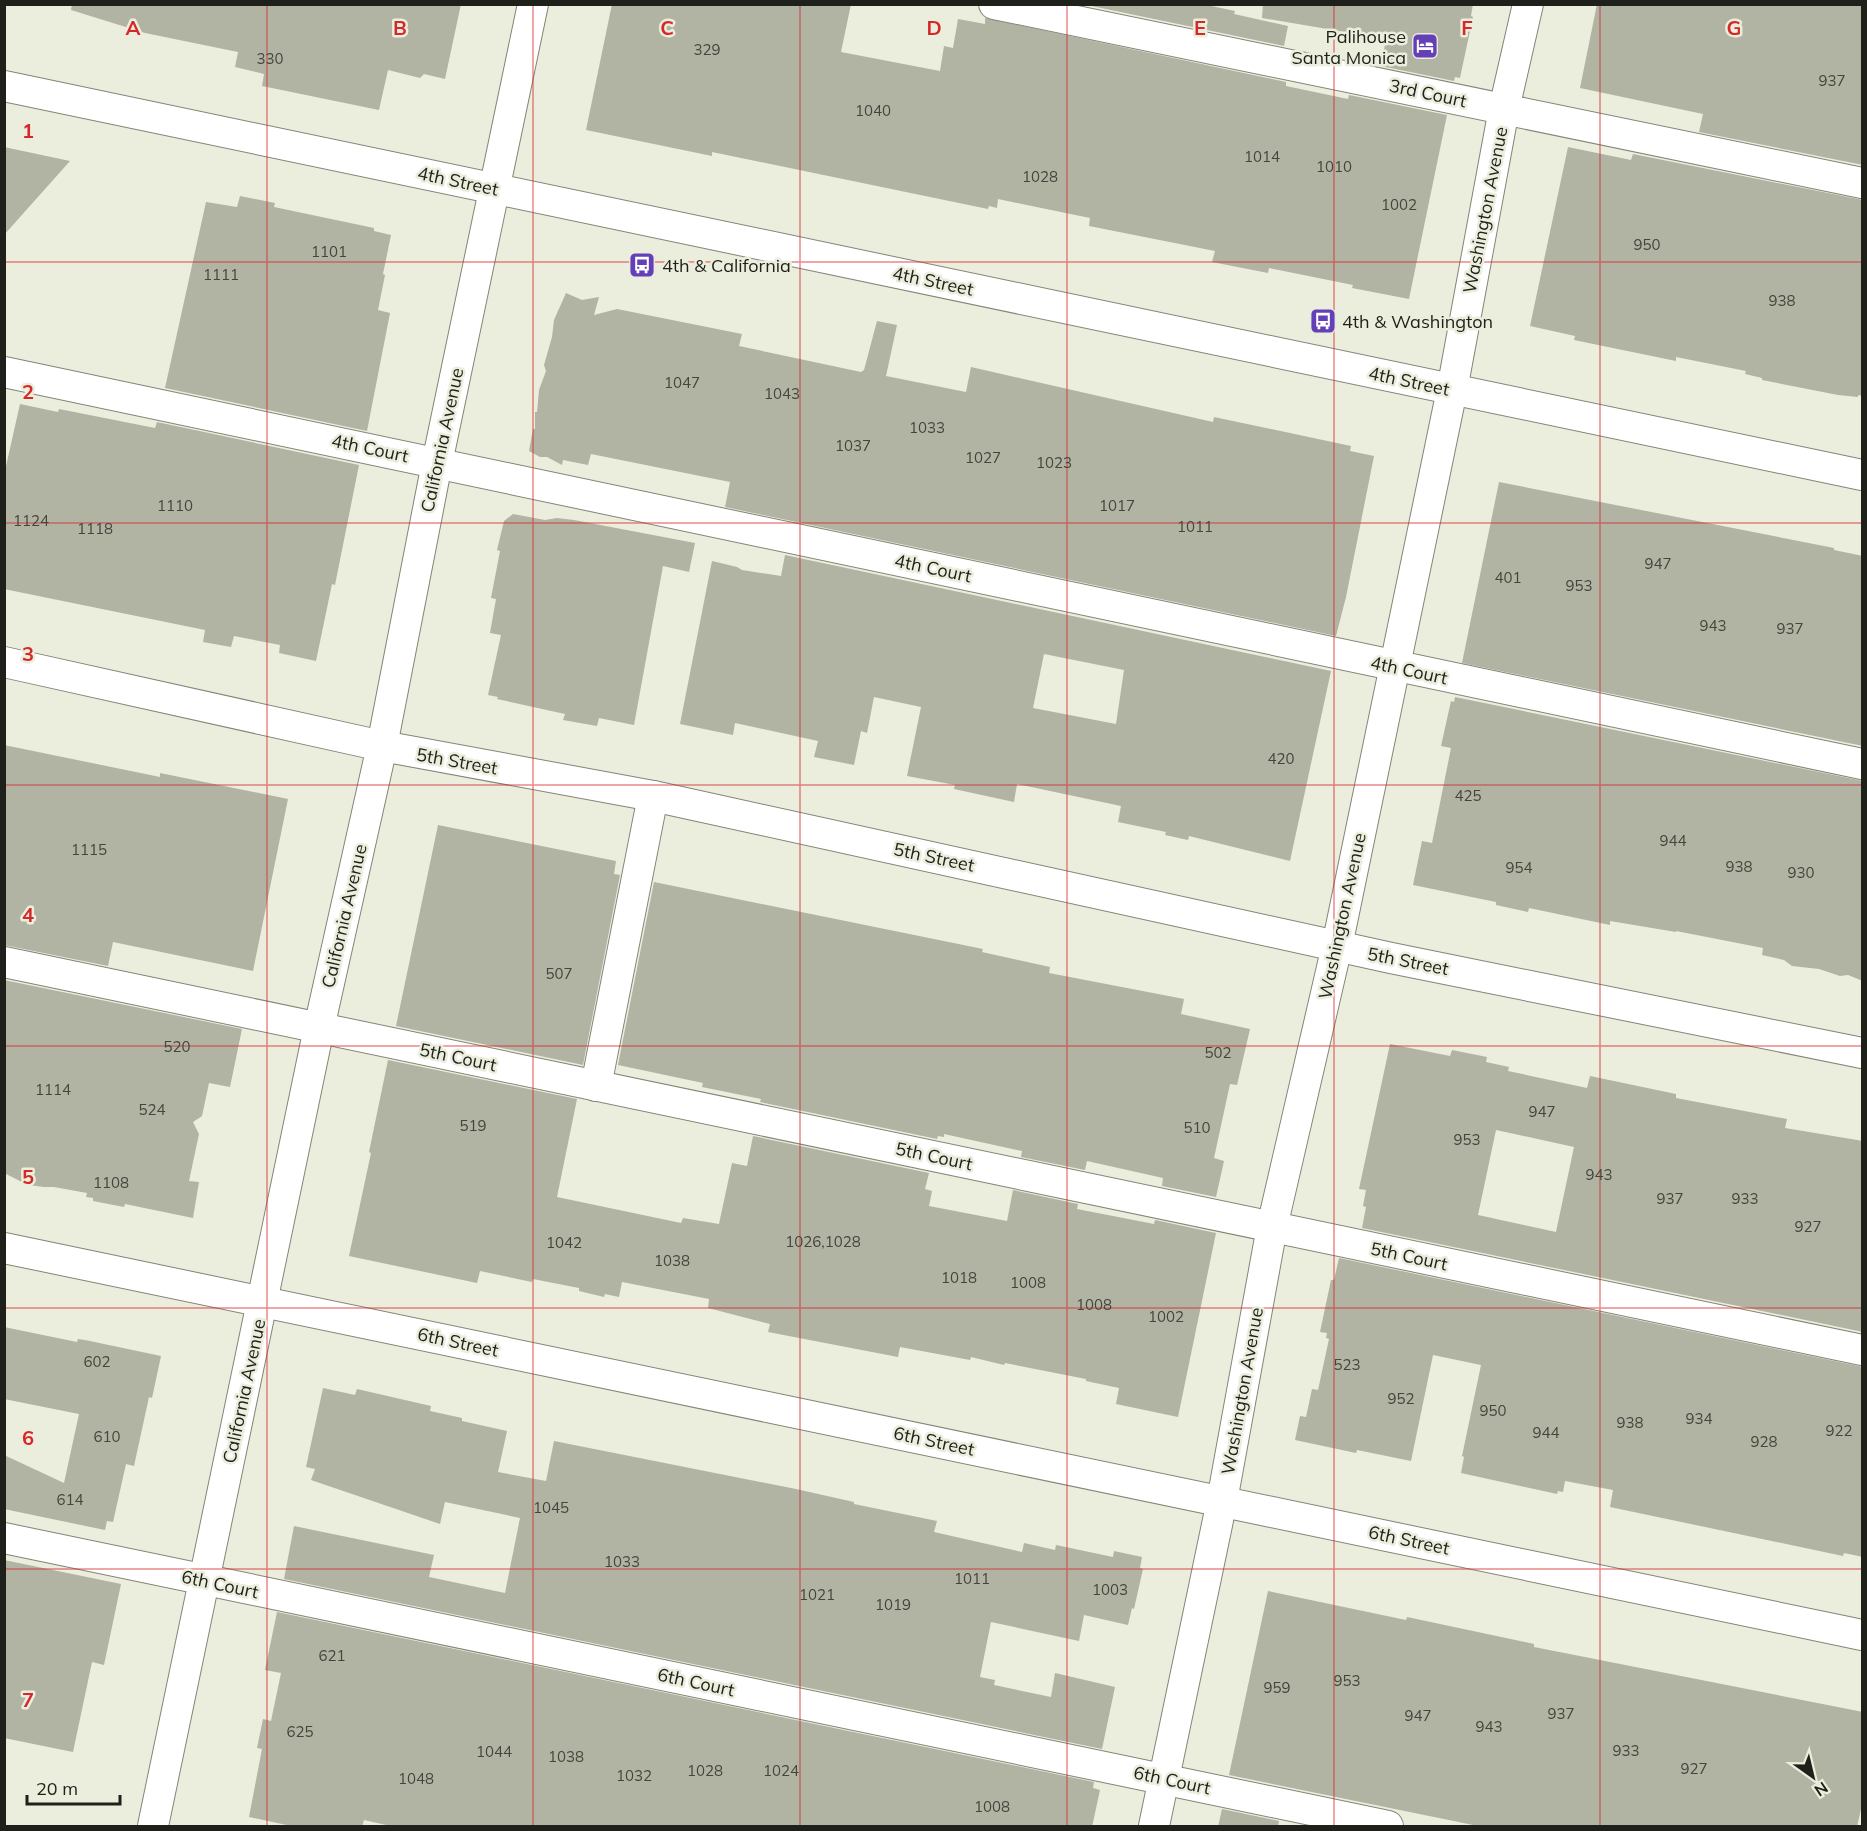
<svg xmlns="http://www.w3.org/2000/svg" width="1867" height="1831" viewBox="0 0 1867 1831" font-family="Mulish,sans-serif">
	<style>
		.building { fill: #b1b3a3; fill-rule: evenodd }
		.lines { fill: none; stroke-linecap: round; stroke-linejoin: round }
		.minor-casing { stroke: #838576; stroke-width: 32 }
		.minor { stroke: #fff; stroke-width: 30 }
		.grid { fill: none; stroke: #d62828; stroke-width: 1.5; stroke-opacity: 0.55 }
		.labels { text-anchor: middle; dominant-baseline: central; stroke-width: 5; stroke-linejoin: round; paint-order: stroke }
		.number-label { font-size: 15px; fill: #44453c }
		.poi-label { font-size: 18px; fill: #1f201a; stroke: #ebeddd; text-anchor: start }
		.street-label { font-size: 18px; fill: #1f201a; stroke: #ebeddd }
		.grid-label { font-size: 20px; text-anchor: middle; font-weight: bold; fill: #d62828; stroke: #ebeddd; stroke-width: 5; stroke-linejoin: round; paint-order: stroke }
	</style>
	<rect width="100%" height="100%" fill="#ebeddd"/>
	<g class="building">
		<polygon points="72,4 461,4 445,79 424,74 420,78 388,70 379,110 262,86 264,74 235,67 238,52 145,33 71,10"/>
		<polygon points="612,4 851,4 841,52 940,71 944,46 953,48 958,19 985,24 985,18 1286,82 1286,86 1348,99 1349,95 1447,115 1409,299 1352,288 1353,285 1269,268 1268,273 1212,262 1215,251 1089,226 1090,218 998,199 997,208 989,206 988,209 712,152 712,156 586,130"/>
		<polygon points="1082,4 1202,4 1235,11 1234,14 1288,26 1284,46"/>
		<polygon points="1263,4 1473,4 1471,16 1473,17 1461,73 1460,78 1455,77 1454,81 1381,66 1386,39 1262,18"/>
		<polygon points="1597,4 1863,4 1863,165 1699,132 1703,114 1580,88"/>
		<polygon points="4,147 70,161 4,235"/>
		<polygon points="1568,147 1631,160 1633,154 1863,200 1863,396 1858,395 1858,397 1838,395 1762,380 1762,378 1745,374 1746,371 1676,357 1676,361 1574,340 1575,336 1530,326"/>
		<polygon points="240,196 275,203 274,207 374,228 374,231 391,235 383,274 385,275 378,310 390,313 367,431 165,388 206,202 237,207"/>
		<polygon points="566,293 582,300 599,297 594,315 617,309 742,334 739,346 861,372 864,370 877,321 897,325 886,376 966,392 971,367 1213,422 1214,417 1351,446 1350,451 1374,456 1346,597 1336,636 725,507 730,482 591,454 588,465 563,460 562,465 547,457 540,457 529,451 533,429 535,429 535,412 537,412 539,390 546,371 544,365 552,337 554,320"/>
		<polygon points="20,404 58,412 59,409 155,428 157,422 359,465 335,585 332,584 316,661 279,653 280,645 234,636 231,647 203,642 205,630 4,589 4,475"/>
		<polygon points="1499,482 1834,548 1834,550 1863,556 1863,746 1462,663"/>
		<polygon points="513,514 545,520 557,518 574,520 695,543 689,572 663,566 634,725 599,718 597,726 563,720 565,714 497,699 498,697 488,695 501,635 490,633 496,599 491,598 500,551 497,550 504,521"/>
		<path d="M785,555L1331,671L1290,861L1189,836L1188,840L1165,835L1166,832L1118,822L1121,806L1017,784L1014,802L954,789L955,785L907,776L921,707L874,697L867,733L861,731L854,765L814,757L818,741L735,723L733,735L680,724L712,561L737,567L742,570L781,576ZM1044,654L1124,670L1116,724L1033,708Z"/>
		<polygon points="1455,697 1863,781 1863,981 1848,975 1840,976 1819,969 1792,966 1784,960 1762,955 1763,948 1676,931 1676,932 1610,921 1610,925 1529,908 1528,912 1496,905 1496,902 1413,885 1422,841 1432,843 1451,748 1441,746 1451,701 1454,702"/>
		<polygon points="4,745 160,777 160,773 288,799 253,971 113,942 108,966 4,945"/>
		<polygon points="438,825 616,861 614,874 620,875 583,1065 396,1026"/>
		<polygon points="654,882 983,949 982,952 1050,967 1049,973 1184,999 1181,1014 1250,1029 1237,1085 1230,1084 1214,1158 1224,1161 1216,1197 1162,1186 1163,1178 1087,1161 1085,1170 1021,1157 1022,1151 944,1134 944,1137 938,1136 937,1139 760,1102 761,1099 702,1087 703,1083 618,1065"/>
		<polygon points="4,980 242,1029 230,1087 209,1083 202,1116 193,1122 199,1134 189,1181 199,1182 193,1218 125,1204 124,1207 93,1201 93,1198 86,1197 87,1193 54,1187 44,1187 28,1185 4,1173"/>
		<path d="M1390,1044L1450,1056L1452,1050L1487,1057L1486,1062L1509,1067L1508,1071L1587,1088L1590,1076L1676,1094V1098L1787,1119L1785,1128L1863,1141V1332L1362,1228L1366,1207L1363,1206L1366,1190L1359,1189ZM1496,1130L1574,1147L1556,1232L1478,1215Z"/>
		<polygon points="388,1060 577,1099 557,1197 681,1223 683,1218 719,1224 732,1163 747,1166 753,1136 929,1173 925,1189 932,1191 929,1206 1007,1221 1013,1190 1078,1204 1077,1209 1154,1224 1155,1220 1216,1233 1178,1417 1116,1404 1119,1388 1086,1381 1086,1379 1005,1363 1004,1365 971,1357 970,1360 900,1347 898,1357 768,1332 770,1324 708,1308 709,1299 622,1282 619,1297 605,1294 604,1297 579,1291 579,1288 533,1279 532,1282 480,1271 477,1283 349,1256 371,1153 369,1152"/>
		<polygon points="1339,1258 1863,1367 1863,1557 1844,1553 1843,1556 1610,1507 1613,1490 1565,1481 1563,1492 1558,1491 1557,1494 1461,1473 1464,1457 1462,1456 1481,1365 1433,1355 1411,1461 1357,1450 1356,1453 1295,1440 1300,1416 1306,1417 1312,1389 1318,1390 1329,1339 1326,1338 1327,1333 1320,1332 1331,1280 1334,1280"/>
		<polygon points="4,1327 77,1342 78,1339 85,1340 161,1356 152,1398 149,1397 134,1466 126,1464 113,1522 107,1521 105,1530 4,1509 4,1455 64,1483 79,1414 4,1399"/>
		<polygon points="323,1388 355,1395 357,1389 431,1406 430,1411 462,1418 462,1421 507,1431 498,1472 546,1481 554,1441 796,1489 854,1502 854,1504 937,1521 934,1532 1022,1552 1024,1543 1055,1550 1056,1545 1113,1557 1114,1551 1142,1557 1140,1568 1143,1569 1134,1609 1132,1608 1128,1625 1084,1615 1079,1641 991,1622 980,1677 995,1680 994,1685 1051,1697 1055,1673 1115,1687 1102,1749 284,1579 294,1526 434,1555 429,1577 505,1593 520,1518 445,1502 440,1524 311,1480 315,1469 306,1467"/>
		<polygon points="4,1560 121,1584 104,1665 92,1662 73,1752 4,1738"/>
		<polygon points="1268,1591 1406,1620 1407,1617 1534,1644 1534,1647 1863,1712 1863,1800 1857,1827 1483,1827 1229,1775"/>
		<polygon points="277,1612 1094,1782 1093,1788 1100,1790 1092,1827 395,1827 364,1820 362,1827 296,1827 249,1817 262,1749 257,1748 263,1719 271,1721 281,1673 265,1670"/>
		<polygon points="1222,1809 1279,1821 1278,1827 1218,1827"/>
	</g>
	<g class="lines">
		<defs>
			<g id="minor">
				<polyline points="994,4 1862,183"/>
				<polyline points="4,86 1862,475"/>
				<path d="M4,372C624,502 1243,636 1862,764"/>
				<polyline points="4,662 382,746 653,796 1391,958 1862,1053"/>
				<polyline points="4,962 1862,1350"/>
				<polyline points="596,1086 653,796"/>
				<polyline points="4,1248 1862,1635"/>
				<polyline points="4,1538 1388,1826"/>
				<polyline points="153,1826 319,1028 382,746 437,463 533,4"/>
				<polyline points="1154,1826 1222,1501 1272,1227 1337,946 1452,390 1504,109 1528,4"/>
			</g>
		</defs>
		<use href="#minor" class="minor-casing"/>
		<use href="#minor" class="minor"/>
	</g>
	<path class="grid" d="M267,4V1826M533,4V1826M800,4V1826M1067,4V1826M1334,4V1826M1600,4V1826M4,262H1862M4,523H1862M4,785H1862M4,1046H1862M4,1308H1862M4,1569H1862"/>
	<defs>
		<symbol id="hotel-square" viewBox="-11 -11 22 22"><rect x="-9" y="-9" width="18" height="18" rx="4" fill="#643fb7" stroke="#ebeddd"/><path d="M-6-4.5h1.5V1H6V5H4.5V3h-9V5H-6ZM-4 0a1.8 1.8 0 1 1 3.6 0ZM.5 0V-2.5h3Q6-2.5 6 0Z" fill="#fff"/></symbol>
		<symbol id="bus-square" viewBox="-11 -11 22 22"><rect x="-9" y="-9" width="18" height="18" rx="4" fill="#643fb7" stroke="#ebeddd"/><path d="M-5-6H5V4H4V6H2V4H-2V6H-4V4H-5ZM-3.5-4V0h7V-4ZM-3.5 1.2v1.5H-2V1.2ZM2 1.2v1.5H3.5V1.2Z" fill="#fff"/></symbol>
	</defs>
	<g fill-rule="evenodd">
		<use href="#hotel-square" x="1410" y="31" width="30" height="30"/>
		<use href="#bus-square" x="627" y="250" width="30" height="30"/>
		<use href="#bus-square" x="1308" y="306" width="30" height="30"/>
	</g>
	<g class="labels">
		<g class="number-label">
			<text x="707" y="49">329</text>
			<text x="270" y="58">330</text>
			<text x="1832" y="80">937</text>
			<text x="873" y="110">1040</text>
			<text x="1262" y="156">1014</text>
			<text x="1334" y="166">1010</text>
			<text x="1040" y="176">1028</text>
			<text x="1399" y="204">1002</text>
			<text x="1647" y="244">950</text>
			<text x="329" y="251">1101</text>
			<text x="221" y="274">1111</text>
			<text x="1782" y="300">938</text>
			<text x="682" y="382">1047</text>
			<text x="782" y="393">1043</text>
			<text x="927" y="427">1033</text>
			<text x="853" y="445">1037</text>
			<text x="983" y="457">1027</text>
			<text x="1054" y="462">1023</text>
			<text x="175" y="505">1110</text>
			<text x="1117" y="505">1017</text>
			<text x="31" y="520">1124</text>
			<text x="1195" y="526">1011</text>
			<text x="95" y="528">1118</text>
			<text x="1658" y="563">947</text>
			<text x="1508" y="577">401</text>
			<text x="1579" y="585">953</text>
			<text x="1713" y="625">943</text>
			<text x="1790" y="628">937</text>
			<text x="1281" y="758">420</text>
			<text x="1468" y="795">425</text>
			<text x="1673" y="840">944</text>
			<text x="89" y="849">1115</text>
			<text x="1739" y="866">938</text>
			<text x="1519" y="867">954</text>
			<text x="1801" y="872">930</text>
			<text x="559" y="973">507</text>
			<text x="177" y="1046">520</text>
			<text x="1218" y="1052">502</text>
			<text x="53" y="1089">1114</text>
			<text x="152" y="1109">524</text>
			<text x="1542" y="1111">947</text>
			<text x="473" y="1125">519</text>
			<text x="1197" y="1127">510</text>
			<text x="1467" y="1139">953</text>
			<text x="1599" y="1174">943</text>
			<text x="111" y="1182">1108</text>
			<text x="1670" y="1198">937</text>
			<text x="1745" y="1198">933</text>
			<text x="1808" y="1226">927</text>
			<text x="823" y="1241">1026,1028</text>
			<text x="564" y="1242">1042</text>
			<text x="672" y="1260">1038</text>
			<text x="959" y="1277">1018</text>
			<text x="1028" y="1282">1008</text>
			<text x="1094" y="1304">1008</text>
			<text x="1166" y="1316">1002</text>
			<text x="97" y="1361">602</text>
			<text x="1347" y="1364">523</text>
			<text x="1401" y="1398">952</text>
			<text x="1493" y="1410">950</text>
			<text x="1699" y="1418">934</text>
			<text x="1630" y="1422">938</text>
			<text x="1839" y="1430">922</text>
			<text x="1546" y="1432">944</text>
			<text x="107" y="1436">610</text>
			<text x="1764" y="1441">928</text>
			<text x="70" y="1499">614</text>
			<text x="551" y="1507">1045</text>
			<text x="622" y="1561">1033</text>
			<text x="972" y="1578">1011</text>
			<text x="1110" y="1589">1003</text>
			<text x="817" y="1594">1021</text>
			<text x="893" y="1604">1019</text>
			<text x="332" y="1655">621</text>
			<text x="1347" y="1680">953</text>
			<text x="1277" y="1687">959</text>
			<text x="1561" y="1713">937</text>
			<text x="1418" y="1715">947</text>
			<text x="1489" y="1726">943</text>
			<text x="300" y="1731">625</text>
			<text x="1626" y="1750">933</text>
			<text x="494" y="1751">1044</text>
			<text x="566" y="1756">1038</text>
			<text x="1694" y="1768">927</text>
			<text x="705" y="1770">1028</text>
			<text x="781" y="1770">1024</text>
			<text x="634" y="1775">1032</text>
			<text x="416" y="1778">1048</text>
			<text x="992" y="1806">1008</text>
		</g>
		<g class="poi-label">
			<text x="1406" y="36" text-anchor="end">Palihouse<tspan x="1406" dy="21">Santa Monica</tspan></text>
			<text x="662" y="265">4th &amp; California</text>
			<text x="1342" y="321">4th &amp; Washington</text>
		</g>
		<g class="street-label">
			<text transform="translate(1428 93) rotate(12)">3rd Court</text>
			<text transform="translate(458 181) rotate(12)">4th Street</text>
			<text transform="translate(1485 210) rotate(-79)">Washington Avenue</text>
			<text transform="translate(933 281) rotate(12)">4th Street</text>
			<text transform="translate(1409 381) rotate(12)">4th Street</text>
			<text transform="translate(442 440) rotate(-78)">California Avenue</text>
			<text transform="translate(370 448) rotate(12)">4th Court</text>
			<text transform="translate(933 568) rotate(12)">4th Court</text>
			<text transform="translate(1409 670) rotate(12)">4th Court</text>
			<text transform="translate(457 761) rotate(10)">5th Street</text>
			<text transform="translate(934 857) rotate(12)">5th Street</text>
			<text transform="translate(344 916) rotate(-77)">California Avenue</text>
			<text transform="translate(1342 916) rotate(-78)">Washington Avenue</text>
			<text transform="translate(1408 961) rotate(11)">5th Street</text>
			<text transform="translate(458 1057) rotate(12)">5th Court</text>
			<text transform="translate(934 1156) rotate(12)">5th Court</text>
			<text transform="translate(1409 1256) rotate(12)">5th Court</text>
			<text transform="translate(458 1342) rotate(12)">6th Street</text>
			<text transform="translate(244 1391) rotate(-78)">California Avenue</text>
			<text transform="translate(1242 1391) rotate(-80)">Washington Avenue</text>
			<text transform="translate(934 1441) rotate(12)">6th Street</text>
			<text transform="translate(1409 1540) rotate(12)">6th Street</text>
			<text transform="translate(220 1584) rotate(12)">6th Court</text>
			<text transform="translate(696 1682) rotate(12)">6th Court</text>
			<text transform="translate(1172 1780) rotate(12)">6th Court</text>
		</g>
	</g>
	<g class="grid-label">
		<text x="133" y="35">A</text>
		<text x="400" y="35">B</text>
		<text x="667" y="35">C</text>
		<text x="934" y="35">D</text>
		<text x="1200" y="35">E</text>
		<text x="1467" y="35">F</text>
		<text x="1734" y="35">G</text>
		<text x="28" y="138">1</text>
		<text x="28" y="399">2</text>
		<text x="28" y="661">3</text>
		<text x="28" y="922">4</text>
		<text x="28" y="1184">5</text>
		<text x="28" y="1445">6</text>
		<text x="28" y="1707">7</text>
	</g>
	<rect width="1867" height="1831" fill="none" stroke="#1f201a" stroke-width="12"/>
	<g transform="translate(1813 1777) rotate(146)" stroke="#ebeddd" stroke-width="4.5" paint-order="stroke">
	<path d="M0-4.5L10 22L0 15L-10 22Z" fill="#1f201a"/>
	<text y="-9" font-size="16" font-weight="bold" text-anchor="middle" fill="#1f201a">N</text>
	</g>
	<path d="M27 1795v9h93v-9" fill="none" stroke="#1f201a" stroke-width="3"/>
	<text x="36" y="1795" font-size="18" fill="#1f201a" stroke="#ebeddd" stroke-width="4.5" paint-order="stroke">20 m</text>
</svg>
